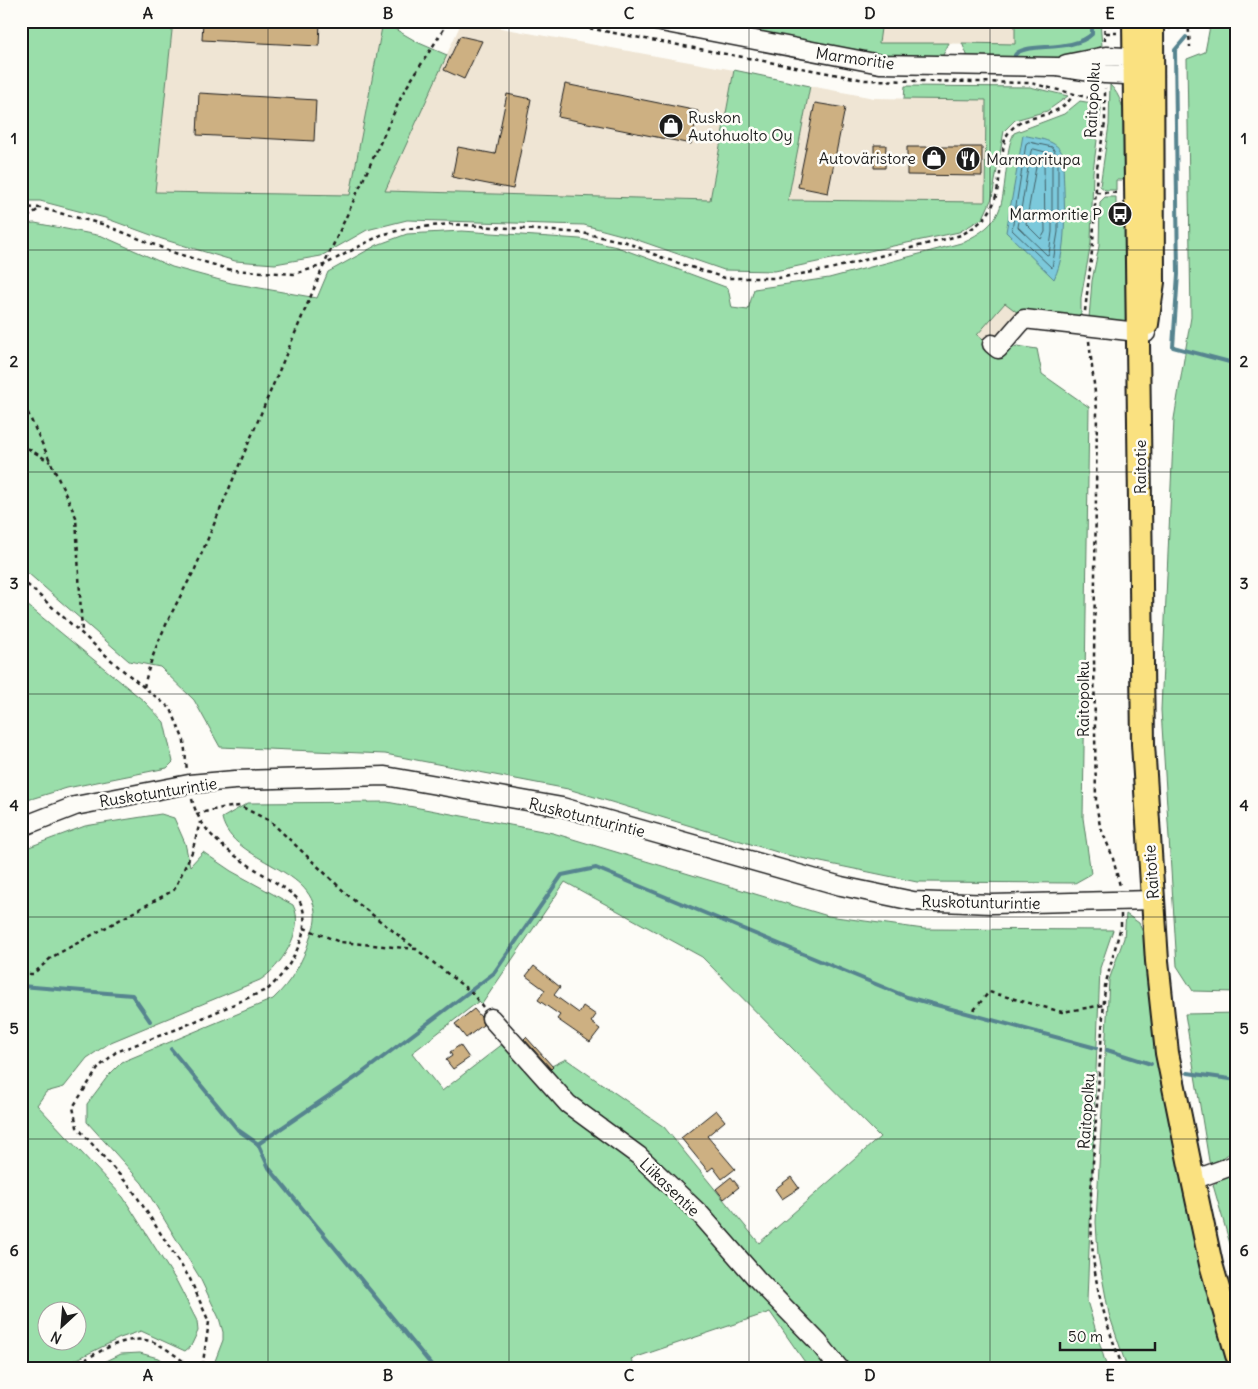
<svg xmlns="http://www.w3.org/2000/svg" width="1258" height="1389" viewBox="0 0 1258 1389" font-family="Delius,sans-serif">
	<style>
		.built { fill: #efe5d4 }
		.green { fill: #9adeaa; stroke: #5b7d63; fill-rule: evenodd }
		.water { fill: #7cc9db; stroke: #56848f }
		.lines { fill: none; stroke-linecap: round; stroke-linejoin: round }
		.shore { stroke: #426168; stroke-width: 1 }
		.stream { stroke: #56848f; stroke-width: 4 }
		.building { fill: #cdb082; stroke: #1c1c1c }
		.minor-casing { stroke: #1c1c1c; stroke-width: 21 }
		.major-casing { stroke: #1c1c1c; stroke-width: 26 }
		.path { stroke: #1c1c1c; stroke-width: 2.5; stroke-dasharray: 4 4; stroke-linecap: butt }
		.minor { stroke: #fdfcf7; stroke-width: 18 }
		.major { stroke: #fae180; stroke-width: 22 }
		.grid { fill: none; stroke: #1c1c1c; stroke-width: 1; stroke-opacity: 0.55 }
		.labels { text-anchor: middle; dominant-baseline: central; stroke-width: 5; stroke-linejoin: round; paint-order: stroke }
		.street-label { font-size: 16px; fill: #1c1c1c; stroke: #fdfcf7 }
		.poi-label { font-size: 16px; fill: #1c1c1c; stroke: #fdfcf7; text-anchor: start }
		.neatline { fill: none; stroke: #1c1c1c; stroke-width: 2 }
		.grid-label { font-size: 16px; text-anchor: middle; font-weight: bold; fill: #1c1c1c }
	</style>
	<rect width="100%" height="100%" fill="#fdfcf7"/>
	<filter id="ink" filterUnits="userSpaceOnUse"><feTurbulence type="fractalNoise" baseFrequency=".02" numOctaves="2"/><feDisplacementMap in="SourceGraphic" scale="10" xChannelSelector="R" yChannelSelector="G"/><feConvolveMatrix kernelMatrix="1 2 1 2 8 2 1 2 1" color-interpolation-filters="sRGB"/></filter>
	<g filter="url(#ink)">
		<g class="built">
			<polygon points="173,21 383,21 350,195 155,192"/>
			<polygon points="462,21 734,70 710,200 385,191"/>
			<polygon points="882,21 1015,21 1015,44 878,43"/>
			<polygon points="810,86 874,98 986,100 985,202 788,200"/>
			<polygon points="1005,302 1022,316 997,352 977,335"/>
		</g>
		<g class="green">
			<polygon points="21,21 173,21 155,192 350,195 383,22 419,43 447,55 385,191 710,200 734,70 810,86 788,200 985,202 986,100 904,99 905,86 1030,87 1068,96 1047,111 1015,120 1004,131 992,198 983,218 959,232 775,271 724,270 629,237 584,225 407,220 367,230 321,256 275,264 235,261 162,239 105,218 40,201 21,201"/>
			<polygon points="690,21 766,21 784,25 785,21 882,21 879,43 949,43 942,57 867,55"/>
			<path d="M1015,21H1100L1102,46C1070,66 1005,58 968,57L962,43L1015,44Z"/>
			<polygon points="1211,21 1237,21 1237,992 1193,991 1177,966 1161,710 1174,419 1191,317 1187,59 1205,52"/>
			<path d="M1110,85C1131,104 1128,154 1123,180H1116V190H1105L1100,186L1109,125Z"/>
			<path d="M1080,101L1098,104L1101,108L1093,172L1091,243L1081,298V322L1022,316L1005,303L977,335L1000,354L1017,346L1037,349L1042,374L1089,407L1083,818L1091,874L1075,883L917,882L787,855L568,789L385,754L220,747L194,700L160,667L129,661L21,567V224L35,223L102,236L172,267L231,283L317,298L328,272L377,245L407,234L462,231L580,239L617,247L728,288L732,308L748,310L754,289L829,278L961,243C1005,222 1001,208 1007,164C1008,153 1009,143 1014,133L1064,114Z"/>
			<polygon points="1105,197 1116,197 1116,222 1124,222 1127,241 1128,320 1124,325 1089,318 1092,281 1099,246 1100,202"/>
			<polygon points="21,600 144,701 164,722 173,762 167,768 67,788 21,802"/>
			<path d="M387,802L553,833L828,916L924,929L1113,930L1100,968L1087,1301L1107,1368H809L770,1312L631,1359L637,1368H217L215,1361L223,1340V1332L219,1318L200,1278L142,1183L87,1122V1104L108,1076L122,1062L273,999C291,982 303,962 310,938C311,932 315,926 315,920C320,867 232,864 222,818L248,803ZM565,882L702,957L880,1137L759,1243L664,1127L566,1059L531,1076L504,1043L442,1091L412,1053L479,1001L482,1004Z"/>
			<path d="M161,814L174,818L185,843L190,866L203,852L231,871L293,905C306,929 280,968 260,980L111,1042L87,1058L64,1087L46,1092L37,1105L123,1197L177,1282L197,1321L198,1331L191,1346L185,1351L141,1331L120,1338L59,1368H21V850L85,826ZM48,1312H78V1342H48Z"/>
			<path d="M1126,914L1139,923L1144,935C1154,1018 1164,1102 1182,1184C1196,1246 1214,1307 1231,1368H1127L1109,1314L1098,1255L1096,1222L1109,980L1124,938Z"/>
			<polygon points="1237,1013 1237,1148 1210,1167 1185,1014"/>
			<polygon points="1237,1170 1237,1268 1213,1185"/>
			<polygon points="140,1353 158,1358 172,1368 92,1368 121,1354"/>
		</g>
		<path class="water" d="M1023,135C1038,139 1058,139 1063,156C1063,192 1070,246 1054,279L1006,232Z"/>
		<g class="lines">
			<g class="shore">
				<polygon points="1029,142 1052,147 1058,157 1058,232 1052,268 1012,230 1026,144"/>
				<polygon points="1034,149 1049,153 1052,158 1052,232 1049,254 1047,255 1018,227 1031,151"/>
				<polygon points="1040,159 1044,162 1045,232 1041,239 1026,224 1037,161"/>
			</g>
			<g class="stream">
				<polyline points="1186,37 1175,50 1178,274 1173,347 1237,364"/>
				<path d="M1015,55C1023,42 1073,53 1092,34V21"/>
				<polyline points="21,986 132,995 150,1021"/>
				<polyline points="171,1049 238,1130 258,1144 358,1076 494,973 562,875 596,868 907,997 1096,1048"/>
				<polyline points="1107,1050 1151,1064"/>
				<polyline points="1188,1073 1237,1080"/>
				<polyline points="258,1144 269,1168 434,1368"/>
			</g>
		</g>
		<g class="building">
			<polygon points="203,21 320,21 319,46 202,40"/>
			<polygon points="460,36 482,41 464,79 444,70"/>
			<polygon points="565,84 698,111 691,144 558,117"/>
			<polygon points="199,93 316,100 314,141 197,135"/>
			<polygon points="507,94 531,99 513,189 452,177 458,147 495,154"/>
			<polygon points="815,103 845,108 828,193 798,187"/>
			<polygon points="874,145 886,145 885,168 874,168"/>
			<polygon points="907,147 982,147 982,176 907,175"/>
			<polygon points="534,966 560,987 554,995 579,1013 583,1006 596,1015 591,1022 600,1029 590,1042 557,1019 560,1015 538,1000 545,990 526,976"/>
			<polygon points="474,1009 481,1017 483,1025 466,1038 455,1024"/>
			<polygon points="526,1037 553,1067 551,1069 524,1039"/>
			<polygon points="460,1045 469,1058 453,1069 446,1060 452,1056 450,1052"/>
			<polygon points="716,1110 725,1121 707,1136 735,1169 722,1179 713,1167 708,1171 681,1138"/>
			<polygon points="731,1177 739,1187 724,1199 716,1189"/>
			<polygon points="791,1177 799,1188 782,1199 775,1189"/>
		</g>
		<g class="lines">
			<defs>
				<g id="minor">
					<polyline points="656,21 880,64 1057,67 1105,74 1146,76"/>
					<polyline points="1066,64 1106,56 1147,58"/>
					<polyline points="992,344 998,349 1024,319 1146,333"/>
					<polyline points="21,827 75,806 189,784 235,780 385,776 562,807 841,886 913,901 992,904 1153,900"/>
					<polyline points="491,1018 568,1104 639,1156 700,1214 756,1278 818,1342 839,1368"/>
					<polyline points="1193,1180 1237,1164"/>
				</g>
				<g id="major">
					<polyline points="1134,21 1143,744 1157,961 1167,1053 1193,1180 1211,1264 1237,1355"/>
					<polyline points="1147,324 1153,282 1152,21"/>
				</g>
			</defs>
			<use href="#minor" class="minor-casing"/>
			<use href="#major" class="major-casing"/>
			<g class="path">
				<polyline points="550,21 865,80 1031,83 1105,102"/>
				<polyline points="1104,21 1105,42"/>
				<polyline points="1188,21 1190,47"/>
				<polyline points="1169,29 1177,21"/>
				<polyline points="1106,33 1117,33"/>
				<polyline points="1096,192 1120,193"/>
				<path d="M21,207L40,208L102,224L175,253L231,270L294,274L324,265L381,235L404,229L450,224L582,233L626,242L663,258L725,278H778L830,269L961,235C998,215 996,198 1002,160C1003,153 1003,143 1006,137C1019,110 1056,124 1074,94"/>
				<polyline points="21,222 40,208"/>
				<polyline points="1085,311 1093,243 1097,168 1105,123 1105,88"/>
				<polyline points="1089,341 1097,410 1094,658 1096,803 1100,826 1112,855 1120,886"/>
				<polyline points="21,398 76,517 82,633"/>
				<polyline points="21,444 50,462"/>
				<polyline points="21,579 120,668 171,709 184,741 187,771"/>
				<path d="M144,687C153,645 175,606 195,569L324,265L404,91L449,21"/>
				<path d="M192,799C204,850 263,868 299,900C316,928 289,971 268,989L180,1028L116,1052L99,1067L73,1107L77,1127L132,1189L190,1279L209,1322L203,1362L207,1368"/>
				<polyline points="196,814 222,808 240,806 270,821 351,898 416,949"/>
				<path d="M1121,914V926L1105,986L1091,1192C1091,1213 1091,1234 1093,1255C1096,1293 1109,1332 1123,1368"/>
				<polyline points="304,928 340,942 416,949 471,992 483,1007"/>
				<polyline points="21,974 33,974 52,957 174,890 192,852 200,822"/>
				<polyline points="974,1010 989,992 1062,1012 1104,1005"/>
				<path d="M71,1368C94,1355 123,1334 150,1341C161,1343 182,1361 193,1368"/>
			</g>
			<use href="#minor" class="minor"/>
			<use href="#major" class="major"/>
		</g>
	</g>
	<path class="grid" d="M268,21V1368M509,21V1368M749,21V1368M990,21V1368M21,250H1237M21,472H1237M21,694H1237M21,917H1237M21,1139H1237"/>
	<defs>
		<symbol id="shop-disc" viewBox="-11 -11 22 22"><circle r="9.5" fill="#1c1c1c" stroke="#fdfcf7"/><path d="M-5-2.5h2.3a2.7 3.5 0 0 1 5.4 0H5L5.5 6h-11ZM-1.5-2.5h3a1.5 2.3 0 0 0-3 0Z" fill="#fff"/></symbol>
		<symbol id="restaurant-disc" viewBox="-11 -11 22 22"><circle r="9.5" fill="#1c1c1c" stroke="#fdfcf7"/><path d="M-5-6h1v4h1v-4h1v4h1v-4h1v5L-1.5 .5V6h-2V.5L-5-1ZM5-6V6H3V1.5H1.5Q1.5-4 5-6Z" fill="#fff"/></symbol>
		<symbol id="bus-disc" viewBox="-11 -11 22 22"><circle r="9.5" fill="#1c1c1c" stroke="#fdfcf7"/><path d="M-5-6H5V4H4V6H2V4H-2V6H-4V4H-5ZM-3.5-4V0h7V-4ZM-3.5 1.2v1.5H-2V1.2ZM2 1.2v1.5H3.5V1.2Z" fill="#fff"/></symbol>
	</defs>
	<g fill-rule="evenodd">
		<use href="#shop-disc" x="657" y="112" width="28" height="28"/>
		<use href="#shop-disc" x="920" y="144" width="28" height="28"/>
		<use href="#restaurant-disc" x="954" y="145" width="28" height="28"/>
		<use href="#bus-disc" x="1106" y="200" width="28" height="28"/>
	</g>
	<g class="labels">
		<g class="street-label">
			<text transform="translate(855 58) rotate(8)">Marmoritie</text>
			<text transform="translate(1092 100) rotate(-87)">Raitopolku</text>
			<text transform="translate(1140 467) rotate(-90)">Raitotie</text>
			<text transform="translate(1083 699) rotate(-90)">Raitopolku</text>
			<text transform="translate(158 792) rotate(-9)">Ruskotunturintie</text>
			<text transform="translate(587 817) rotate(14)">Ruskotunturintie</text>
			<text transform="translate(1151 872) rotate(-94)">Raitotie</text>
			<text transform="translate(981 902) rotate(1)">Ruskotunturintie</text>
			<text transform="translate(1086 1111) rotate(-86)">Raitopolku</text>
			<text transform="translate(670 1187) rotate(44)">Liikasentie</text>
		</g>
		<g class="poi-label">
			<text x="688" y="117">Ruskon<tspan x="688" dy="18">Autohuolto Oy</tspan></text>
			<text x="916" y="158" text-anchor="end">Autoväristore</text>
			<text x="986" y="159">Marmoritupa</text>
			<text x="1102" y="214" text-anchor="end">Marmoritie P</text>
		</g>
	</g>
	<rect width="1258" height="1389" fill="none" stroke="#fdfcf7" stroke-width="55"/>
	<g transform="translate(62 1326) rotate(206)"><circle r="24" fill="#fdfcf7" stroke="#a3a29f"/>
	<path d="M0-4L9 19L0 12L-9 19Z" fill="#1c1c1c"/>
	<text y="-8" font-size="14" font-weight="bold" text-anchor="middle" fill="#1c1c1c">N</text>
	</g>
	<path d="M1060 1342v8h95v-8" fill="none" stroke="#1c1c1c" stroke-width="2.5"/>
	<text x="1068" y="1342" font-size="15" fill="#1c1c1c" stroke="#fdfcf7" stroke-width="4" paint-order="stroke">50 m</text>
	<rect x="28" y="28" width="1202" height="1334" class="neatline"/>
	<g class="grid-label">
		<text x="148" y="19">A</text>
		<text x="388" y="19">B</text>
		<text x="629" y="19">C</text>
		<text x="870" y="19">D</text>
		<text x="1110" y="19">E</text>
		<text x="14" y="144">1</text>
		<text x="1244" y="144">1</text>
		<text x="14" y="367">2</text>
		<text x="1244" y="367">2</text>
		<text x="14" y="589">3</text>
		<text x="1244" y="589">3</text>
		<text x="14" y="811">4</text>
		<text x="1244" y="811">4</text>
		<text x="14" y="1034">5</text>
		<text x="1244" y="1034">5</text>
		<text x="14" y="1256">6</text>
		<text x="1244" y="1256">6</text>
		<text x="148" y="1381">A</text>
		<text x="388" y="1381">B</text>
		<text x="629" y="1381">C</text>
		<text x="870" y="1381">D</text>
		<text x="1110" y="1381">E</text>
	</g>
</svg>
